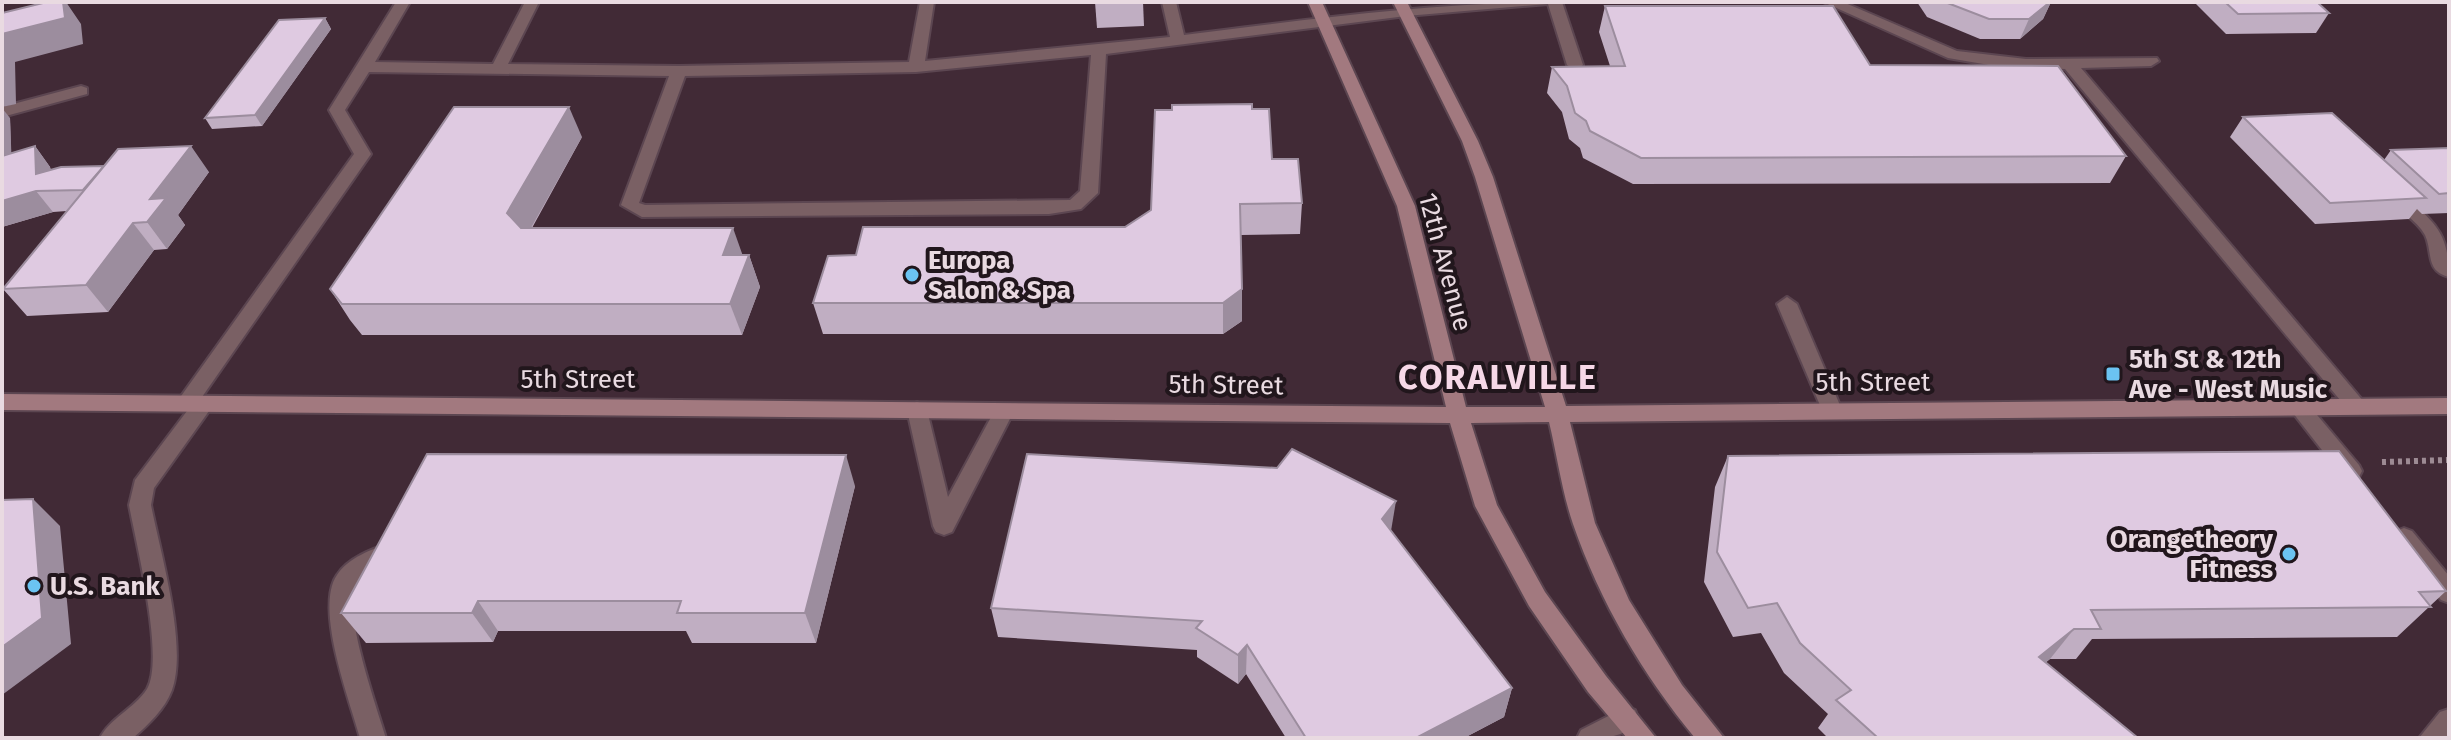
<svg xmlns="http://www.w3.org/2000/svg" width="2451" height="740" viewBox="0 0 2451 740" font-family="'Fira Sans',sans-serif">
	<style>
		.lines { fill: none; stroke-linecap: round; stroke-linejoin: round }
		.lane-casing { stroke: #5c4651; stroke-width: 4 }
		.secondary-casing { stroke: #5c4651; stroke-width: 4 }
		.path { stroke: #9d8b94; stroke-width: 6; stroke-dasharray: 4 4; stroke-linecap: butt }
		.lane { fill: #7a6064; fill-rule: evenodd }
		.secondary { fill: #a2797f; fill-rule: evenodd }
		.wall { fill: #c0aec2 }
		.shaded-wall { fill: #9c8d9e }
		.building { fill: #dfcae1; stroke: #9c8d9e; stroke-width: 2 }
		.poi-dot { fill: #6bc3f2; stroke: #21161c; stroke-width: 3 }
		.labels { text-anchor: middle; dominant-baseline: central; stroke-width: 8; stroke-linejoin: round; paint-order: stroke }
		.poi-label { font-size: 26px; font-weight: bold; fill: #e9dae1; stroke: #21161c; text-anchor: start }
		.street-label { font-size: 26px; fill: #e9dae1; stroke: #21161c }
		.district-label { font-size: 34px; font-weight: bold; letter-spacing: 2px; fill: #f6d8e7; stroke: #21161c }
	</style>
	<rect width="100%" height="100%" fill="#412a36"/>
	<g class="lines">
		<defs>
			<g id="lane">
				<path d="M396,2H410L375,62L493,64L525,2H539L508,64L679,66L909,62L920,2H934L925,61L1170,37L1162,2H1176L1184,35C1311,19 1435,2 1562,2L1583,65L1575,70L1567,65L1548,4L1406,16L1106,54L1098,193L1081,209L1049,214L642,217L621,205L669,76L369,72L345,110L371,154L202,397L211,399L214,404L154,488L151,505C160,551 188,646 172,690C165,709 148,725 133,738H100C109,719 135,708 147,689C165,658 136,543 129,505L135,480L187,411L179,409L176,404L179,399L354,154L329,110ZM1091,55L1080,191L1070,200L645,205L639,203L685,76L916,72Z"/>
				<polygon points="1823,2 1843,2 1957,51 2026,59 2157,58 2159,61 2151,66 2081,68 2364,402 2367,407 2364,412 2350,412 2065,69 2001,67 1948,58"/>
				<polygon points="81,86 87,88 87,94 2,117 2,107"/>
				<path d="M2396,191L2402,193C2434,223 2449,231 2449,277C2425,271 2433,252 2425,235C2417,220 2397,210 2387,197Z"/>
				<polygon points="1787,297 1797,304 1842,410 1839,415 1825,415 1822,410 1777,304"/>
				<polygon points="2300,400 2307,403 2359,465 2362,471 2359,477 2351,479 2343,477 2293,413 2290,408 2293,403"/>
				<polygon points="917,402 924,405 927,410 948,497 997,406 1011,406 1014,411 952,532 944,535 936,532 933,526 907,410 910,405"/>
				<polygon points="2404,528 2412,531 2449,576 2449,603 2441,600 2396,543 2393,537 2396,531"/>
				<path d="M390,543L398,546L401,552C393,568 367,568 356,585C341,607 378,711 386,738H360C350,701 314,608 337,575C348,558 372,549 390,543Z"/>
				<path d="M1626,707L1635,710L1638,718C1628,740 1599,738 1577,738L1581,730Z"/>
				<polygon points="2449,709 2448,738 2419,738 2440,712"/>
			</g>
			<path id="secondary" d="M1308,2H1322L1415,206L1466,407H1545L1475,177L1462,141L1393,2H1407L1478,141L1493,177L1566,406L2449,398V414L1570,422L1595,523L1629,600L1682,685L1724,738H1695C1643,675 1600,602 1573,524C1562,492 1557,455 1549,422L1471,423L1497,505L1545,592L1606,676L1656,738H1627L1588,692L1529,606L1475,506L1450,423L2,410V394L1446,407L1397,206Z"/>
		</defs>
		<use href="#lane" class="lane-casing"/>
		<use href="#secondary" class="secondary-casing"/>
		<polyline class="path" points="2382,462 2449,460"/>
		<use href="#lane" class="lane"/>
		<use href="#secondary" class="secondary"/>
	</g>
	<g class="wall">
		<polygon points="1095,2 1143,2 1144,26 1097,28"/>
		<polygon points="1917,2 2051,2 2043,19 2020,39 1980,39 1927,17"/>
		<polygon points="2194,2 2317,2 2329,13 2316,33 2226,34"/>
		<polygon points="1605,6 1870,65 2126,156 2110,183 1633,184 1583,158 1580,148 1569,139 1562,112 1547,93 1552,67 1610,66 1599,32"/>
		<polygon points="325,18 331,29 262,126 212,129 205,118"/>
		<polygon points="1252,109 1272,159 1302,203 1300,234 1241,235 1242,321 1223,334 823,334 813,303 856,255 1125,227 1151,210 1172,110"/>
		<polygon points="2243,117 2384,160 2391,150 2449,148 2449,213 2422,214 2417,209 2409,219 2315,224 2230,137"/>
		<polygon points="10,118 11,153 35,146 50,167 51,170 209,172 178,215 185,225 167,249 154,250 108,312 27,316 3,289 67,211 53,212 2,227"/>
		<polygon points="582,137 532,228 749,255 760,287 742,335 362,335 350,320 330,289"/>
		<polygon points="1728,456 2446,591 2397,637 2092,639 2076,659 2050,659 2045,663 2138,738 1828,738 1818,728 1828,714 1784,673 1761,633 1733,637 1704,582 1715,487"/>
		<polygon points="855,486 816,643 692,643 686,631 498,631 493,642 366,643 341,613"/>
		<polygon points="1391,532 1512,688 1504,717 1464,738 1286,738 1246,674 1238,684 1197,657 1197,650 998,637 991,608"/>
	</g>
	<g class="shaded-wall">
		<polygon points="63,2 66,2 81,24 83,44 15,62 16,104 2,107 2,34"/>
		<polygon points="2050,2 2051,2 2043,19 2020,39 2029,19"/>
		<polygon points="325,18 331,29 262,126 255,115"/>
		<polygon points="569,107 582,137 522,244 507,213"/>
		<polygon points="2,108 10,118 12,170 2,173"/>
		<polygon points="35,146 50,167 52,191 36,174"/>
		<polygon points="191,146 209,172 178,215 185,225 167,249 147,222 150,199"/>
		<polygon points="36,191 53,212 2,227 2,201"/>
		<polygon points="133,223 154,250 108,312 86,285"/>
		<polygon points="733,228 744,259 723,255"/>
		<polygon points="749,255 760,287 742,335 730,304"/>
		<polygon points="1242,289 1242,321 1223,334 1223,303"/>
		<polygon points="846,455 855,486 816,643 805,613"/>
		<polygon points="33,499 60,526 71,644 2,695 2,647"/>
		<polygon points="1396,501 1391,531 1382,519"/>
		<polygon points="478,601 498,631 493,642 472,613"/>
		<polygon points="2074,629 2050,659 2015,686 2039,657"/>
		<polygon points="1247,645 1246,674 1238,684 1238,655"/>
		<polygon points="1512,688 1504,717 1464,738 1416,738"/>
	</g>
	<g class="building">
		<polygon points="47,2 63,2 65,18 2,34 2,13"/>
		<polygon points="1945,2 2050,2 2029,19 1989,19"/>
		<polygon points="2225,2 2317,2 2329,13 2238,14"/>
		<polygon points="1605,6 1833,6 1870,65 2058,66 2126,156 1641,158 1590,131 1586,121 1575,113 1567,86 1552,67 1625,66"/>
		<polygon points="325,18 255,115 205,118 279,20"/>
		<polygon points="1252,104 1252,109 1269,109 1272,159 1298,159 1302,203 1240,204 1242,289 1223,303 813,303 828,256 856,255 863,227 1125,227 1151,210 1155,110 1172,110 1172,105"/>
		<polygon points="454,107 569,107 507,213 521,228 733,228 723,255 749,255 730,304 342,304 330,289"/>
		<polygon points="2332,113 2426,198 2330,203 2243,117"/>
		<polygon points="35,146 36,174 61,167 104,166 83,190 36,191 2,201 2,156"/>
		<polygon points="191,146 150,199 166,198 147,222 133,223 86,285 3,289 118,149"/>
		<polygon points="2449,148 2449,193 2439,194 2391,150"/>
		<polygon points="1292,449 1396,501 1382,519 1512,688 1416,738 1306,738 1247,645 1238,655 1196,628 1202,621 991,608 1027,454 1277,468"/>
		<polygon points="2339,451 2446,591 2419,592 2431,607 2091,610 2101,629 2074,629 2039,657 2138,738 1878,738 1836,700 1851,690 1800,643 1777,603 1748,608 1717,552 1728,456"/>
		<polygon points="427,454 846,455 805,613 677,613 681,601 478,601 472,613 341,613"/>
		<polygon points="33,499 42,618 2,647 2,500"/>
	</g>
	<g class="poi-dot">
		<circle cx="912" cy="275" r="8"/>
		<rect x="2105" y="366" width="16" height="16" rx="4"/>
		<circle cx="2289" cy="554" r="8"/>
		<circle cx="34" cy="586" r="8"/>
	</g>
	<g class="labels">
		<g class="poi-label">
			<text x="928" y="260">Europa<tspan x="928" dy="30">Salon &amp; Spa</tspan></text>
			<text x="2129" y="359">5th St &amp; 12th<tspan x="2129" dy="30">Ave - West Music</tspan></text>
			<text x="2273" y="539" text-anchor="end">Orangetheory<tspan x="2273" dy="30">Fitness</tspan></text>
			<text x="50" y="586">U.S. Bank</text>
		</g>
		<g class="street-label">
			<text transform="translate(1445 262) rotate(75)">12th Avenue</text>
			<text x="578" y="379">5th Street</text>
			<text x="1873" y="382">5th Street</text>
			<text transform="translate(1226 385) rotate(1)">5th Street</text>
		</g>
		<g class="district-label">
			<text x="1498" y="377">CORALVILLE</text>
		</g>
	</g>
	<rect width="2451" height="740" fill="none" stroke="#e9dae1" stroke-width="8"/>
</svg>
